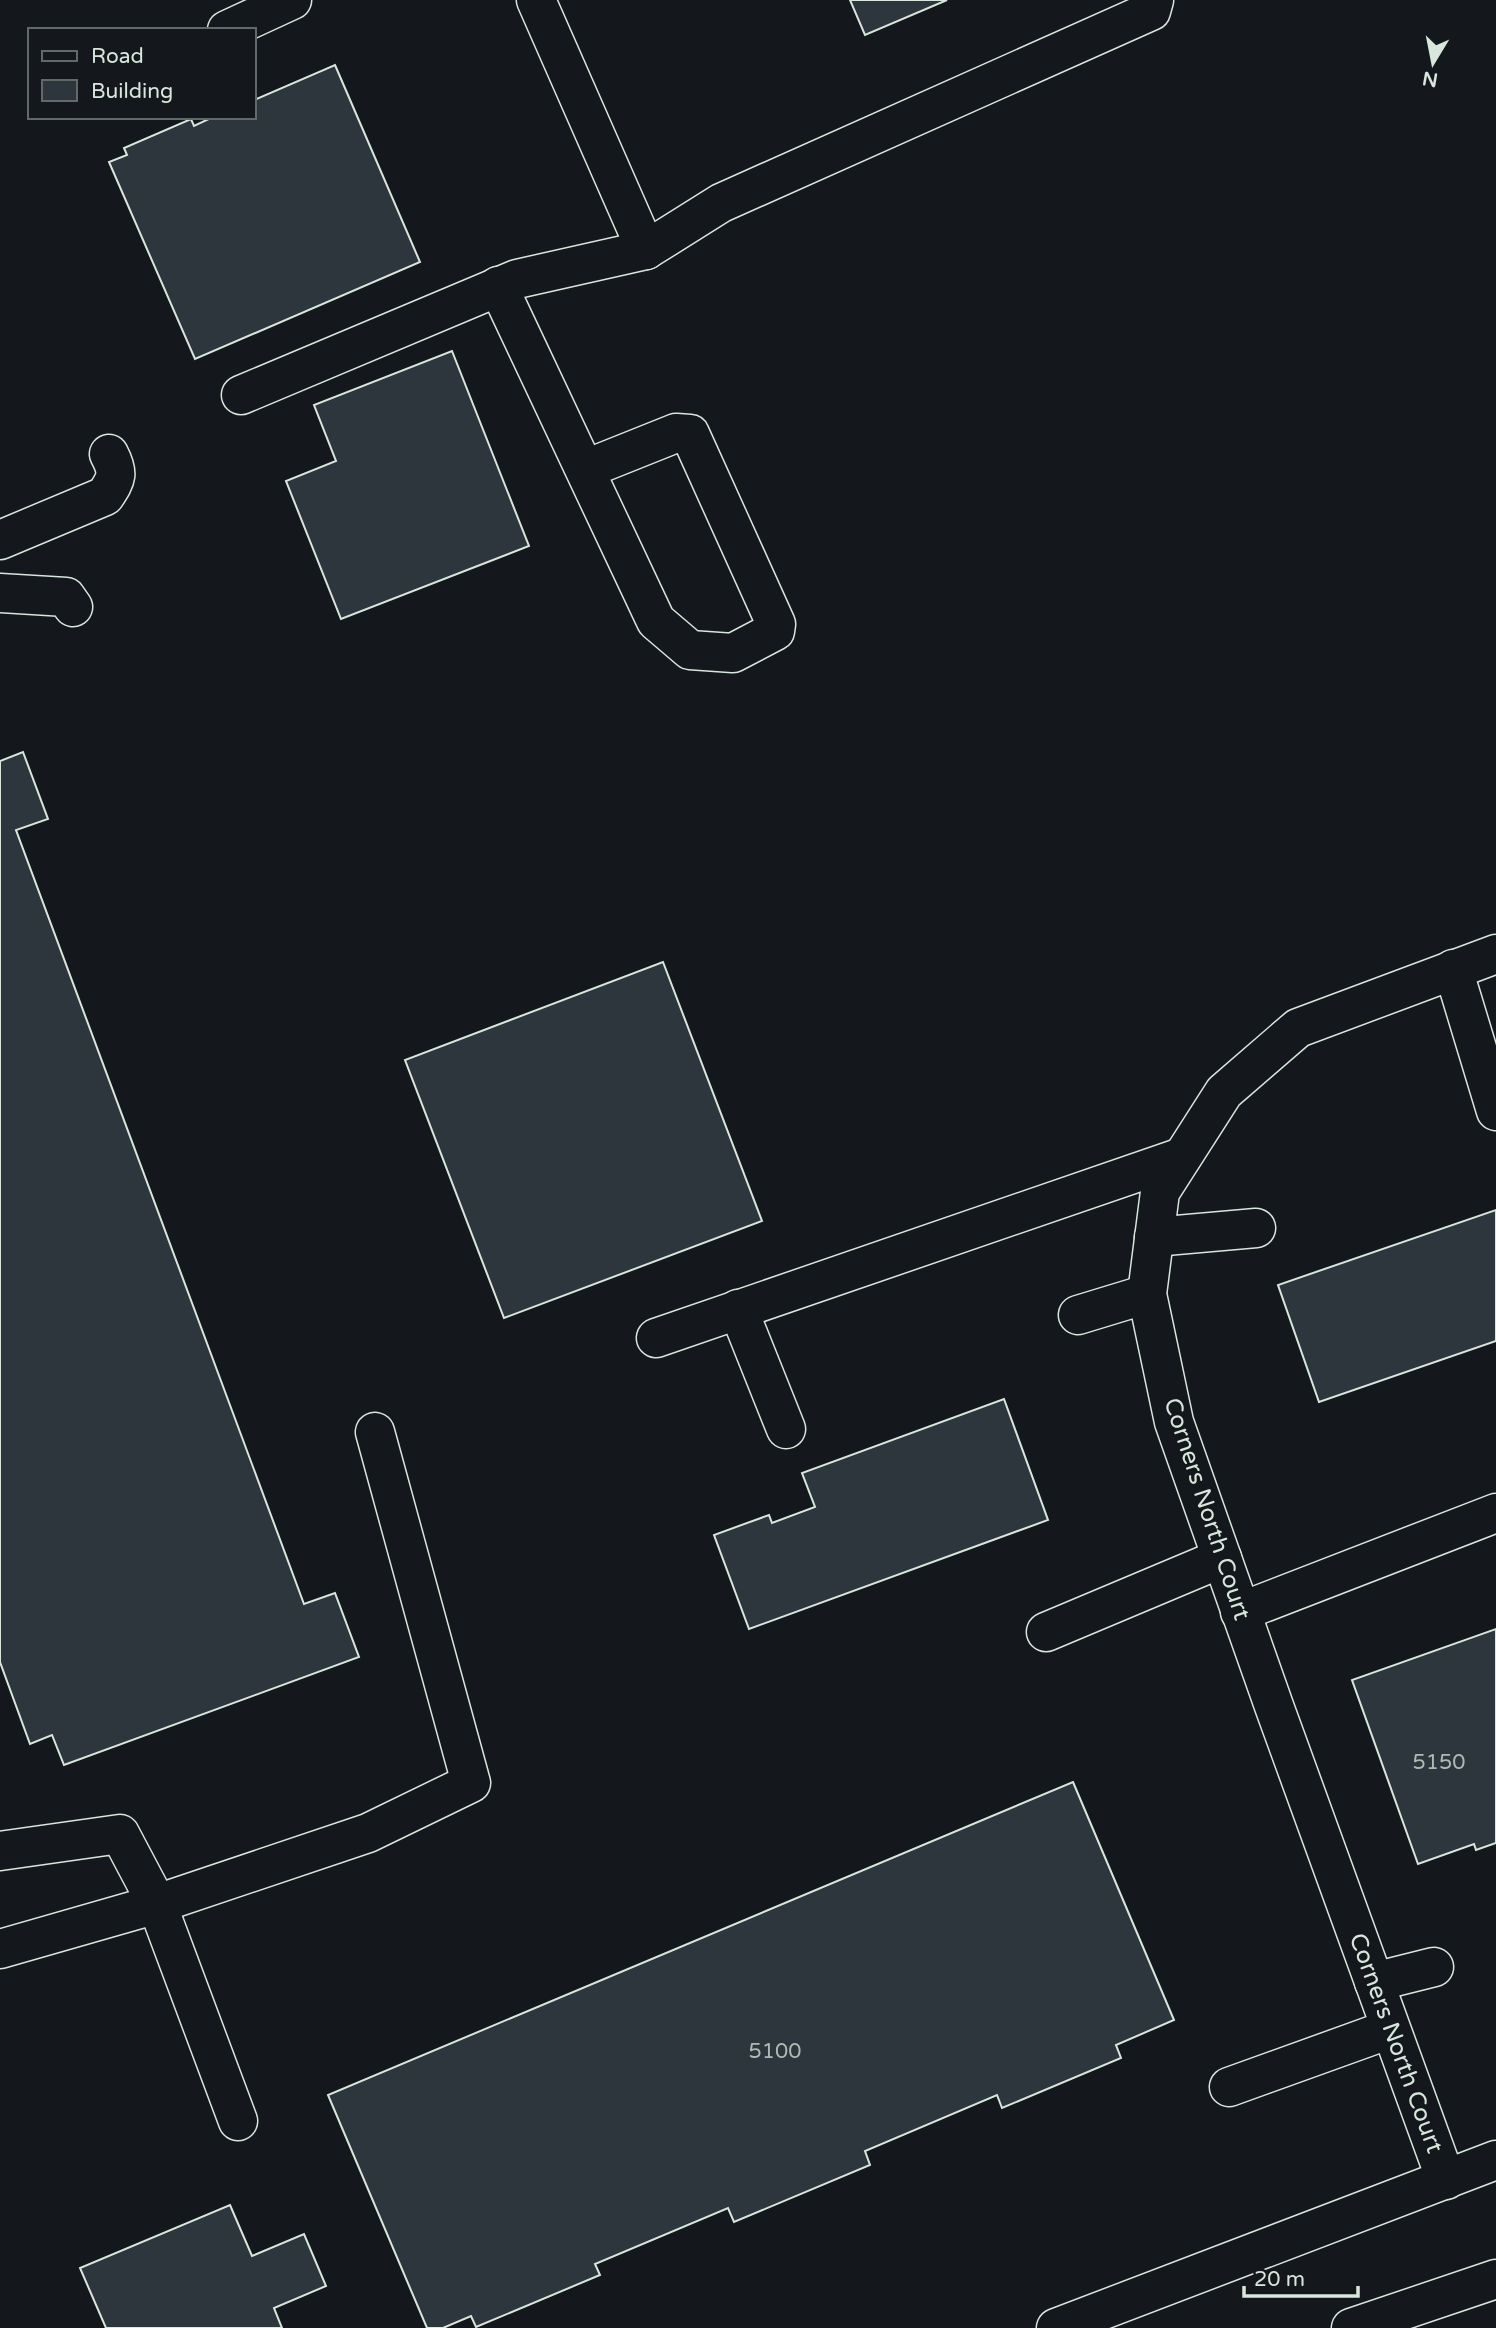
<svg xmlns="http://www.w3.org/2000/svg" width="1496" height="2328" viewBox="0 0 1496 2328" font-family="'Varela Round',sans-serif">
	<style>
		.building { fill: #2c363c; stroke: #d8e6dc; stroke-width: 2 }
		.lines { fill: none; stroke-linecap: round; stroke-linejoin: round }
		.minor-casing { stroke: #d8e6dc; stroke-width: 41 }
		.highway-casing { stroke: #d8e6dc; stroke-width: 41 }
		.minor { stroke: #14181c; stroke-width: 38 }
		.highway { stroke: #14181c; stroke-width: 38 }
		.labels { text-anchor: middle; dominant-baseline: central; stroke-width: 5; stroke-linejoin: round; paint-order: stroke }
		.number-label { font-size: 21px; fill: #adbab4 }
		.street-label { font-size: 24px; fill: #d8e6dc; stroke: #14181c }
	</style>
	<rect width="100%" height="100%" fill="#14181c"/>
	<g class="building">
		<polygon points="850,0 947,0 865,35"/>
		<polygon points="335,65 420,262 195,359 109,162 127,155 124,148 191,119 194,126 213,117 254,117 254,100"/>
		<polygon points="452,351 529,546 341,619 286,481 336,461 314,405"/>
		<polygon points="23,752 48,819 16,830 304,1604 335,1593 359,1657 64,1765 52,1735 30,1744 0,1662 0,761"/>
		<polygon points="663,962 762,1221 504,1318 405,1060"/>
		<polygon points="1496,1210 1496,1341 1319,1402 1278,1285"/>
		<polygon points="1004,1399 1048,1520 749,1629 714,1535 769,1515 772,1523 815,1507 802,1473"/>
		<polygon points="1496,1629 1496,1843 1476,1850 1474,1844 1418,1864 1352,1680"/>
		<polygon points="1073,1782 1174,2020 1116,2045 1121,2058 1002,2108 997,2095 865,2151 870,2165 734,2222 728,2208 595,2264 600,2275 476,2327 471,2316 443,2328 427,2328 328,2095"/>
		<polygon points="230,2205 252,2256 304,2234 326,2286 274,2308 282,2328 106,2328 80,2268"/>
	</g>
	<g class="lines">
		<defs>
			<g id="minor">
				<polyline points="536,0 646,250"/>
				<polyline points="227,30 292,0"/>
				<polyline points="498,286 656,621 690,650 733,653 775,631 776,624 690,434 676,433 586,469"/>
				<polyline points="241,395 517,279 646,250 721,203 1151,11 1154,0"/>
				<path d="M0,540L105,496C117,478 119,473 109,454"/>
				<polyline points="0,593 66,597 73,607"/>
				<polyline points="1453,969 1496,1111"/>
				<polyline points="1154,1237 1256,1228"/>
				<polyline points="738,1309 786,1429"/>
				<polyline points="1078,1315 1147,1294"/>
				<polyline points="656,1338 1182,1157"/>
				<polyline points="1240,1612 1496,1513"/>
				<polyline points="1046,1632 1222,1558"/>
				<polyline points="0,1851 120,1834 157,1904 238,2121"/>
				<polyline points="0,1949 157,1904 368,1833 471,1783 375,1432"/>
				<polyline points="1374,1982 1434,1967"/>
				<polyline points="1229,2087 1390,2029"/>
				<polyline points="1446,2180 1274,1706 1174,1422 1147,1294 1160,1192 1224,1092 1298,1028 1496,954"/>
			</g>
			<g id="highway">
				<polyline points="1056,2328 1496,2160"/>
				<polyline points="1351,2328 1496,2279"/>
			</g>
		</defs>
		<use href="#minor" class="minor-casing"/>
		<use href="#highway" class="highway-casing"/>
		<use href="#minor" class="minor"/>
		<use href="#highway" class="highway"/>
	</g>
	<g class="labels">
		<g class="number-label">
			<text x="1439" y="1762">5150</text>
			<text x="775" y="2051">5100</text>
		</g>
		<g class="street-label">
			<text transform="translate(1207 1509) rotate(72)">Corners North Court</text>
			<text transform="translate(1396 2043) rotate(70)">Corners North Court</text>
		</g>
	</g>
	<rect x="28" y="28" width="228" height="91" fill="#14181c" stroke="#626a69" stroke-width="2"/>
	<rect x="42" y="51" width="35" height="10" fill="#14181c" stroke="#626a69" stroke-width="2"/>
	<text x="91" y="63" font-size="21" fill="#d8e6dc">Road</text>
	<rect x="42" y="80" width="35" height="21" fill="#2c363c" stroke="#626a69" stroke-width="2"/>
	<text x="91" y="98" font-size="21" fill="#d8e6dc">Building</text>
	<g transform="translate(1433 63) rotate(190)" stroke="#14181c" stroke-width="5" paint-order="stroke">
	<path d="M0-5L12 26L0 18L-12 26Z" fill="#d8e6dc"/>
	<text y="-10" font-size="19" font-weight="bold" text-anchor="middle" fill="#d8e6dc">N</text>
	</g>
	<path d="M1244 2286v10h114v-10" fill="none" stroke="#d8e6dc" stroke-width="3.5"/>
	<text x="1254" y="2286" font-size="21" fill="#d8e6dc" stroke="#14181c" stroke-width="5" paint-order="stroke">20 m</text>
</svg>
